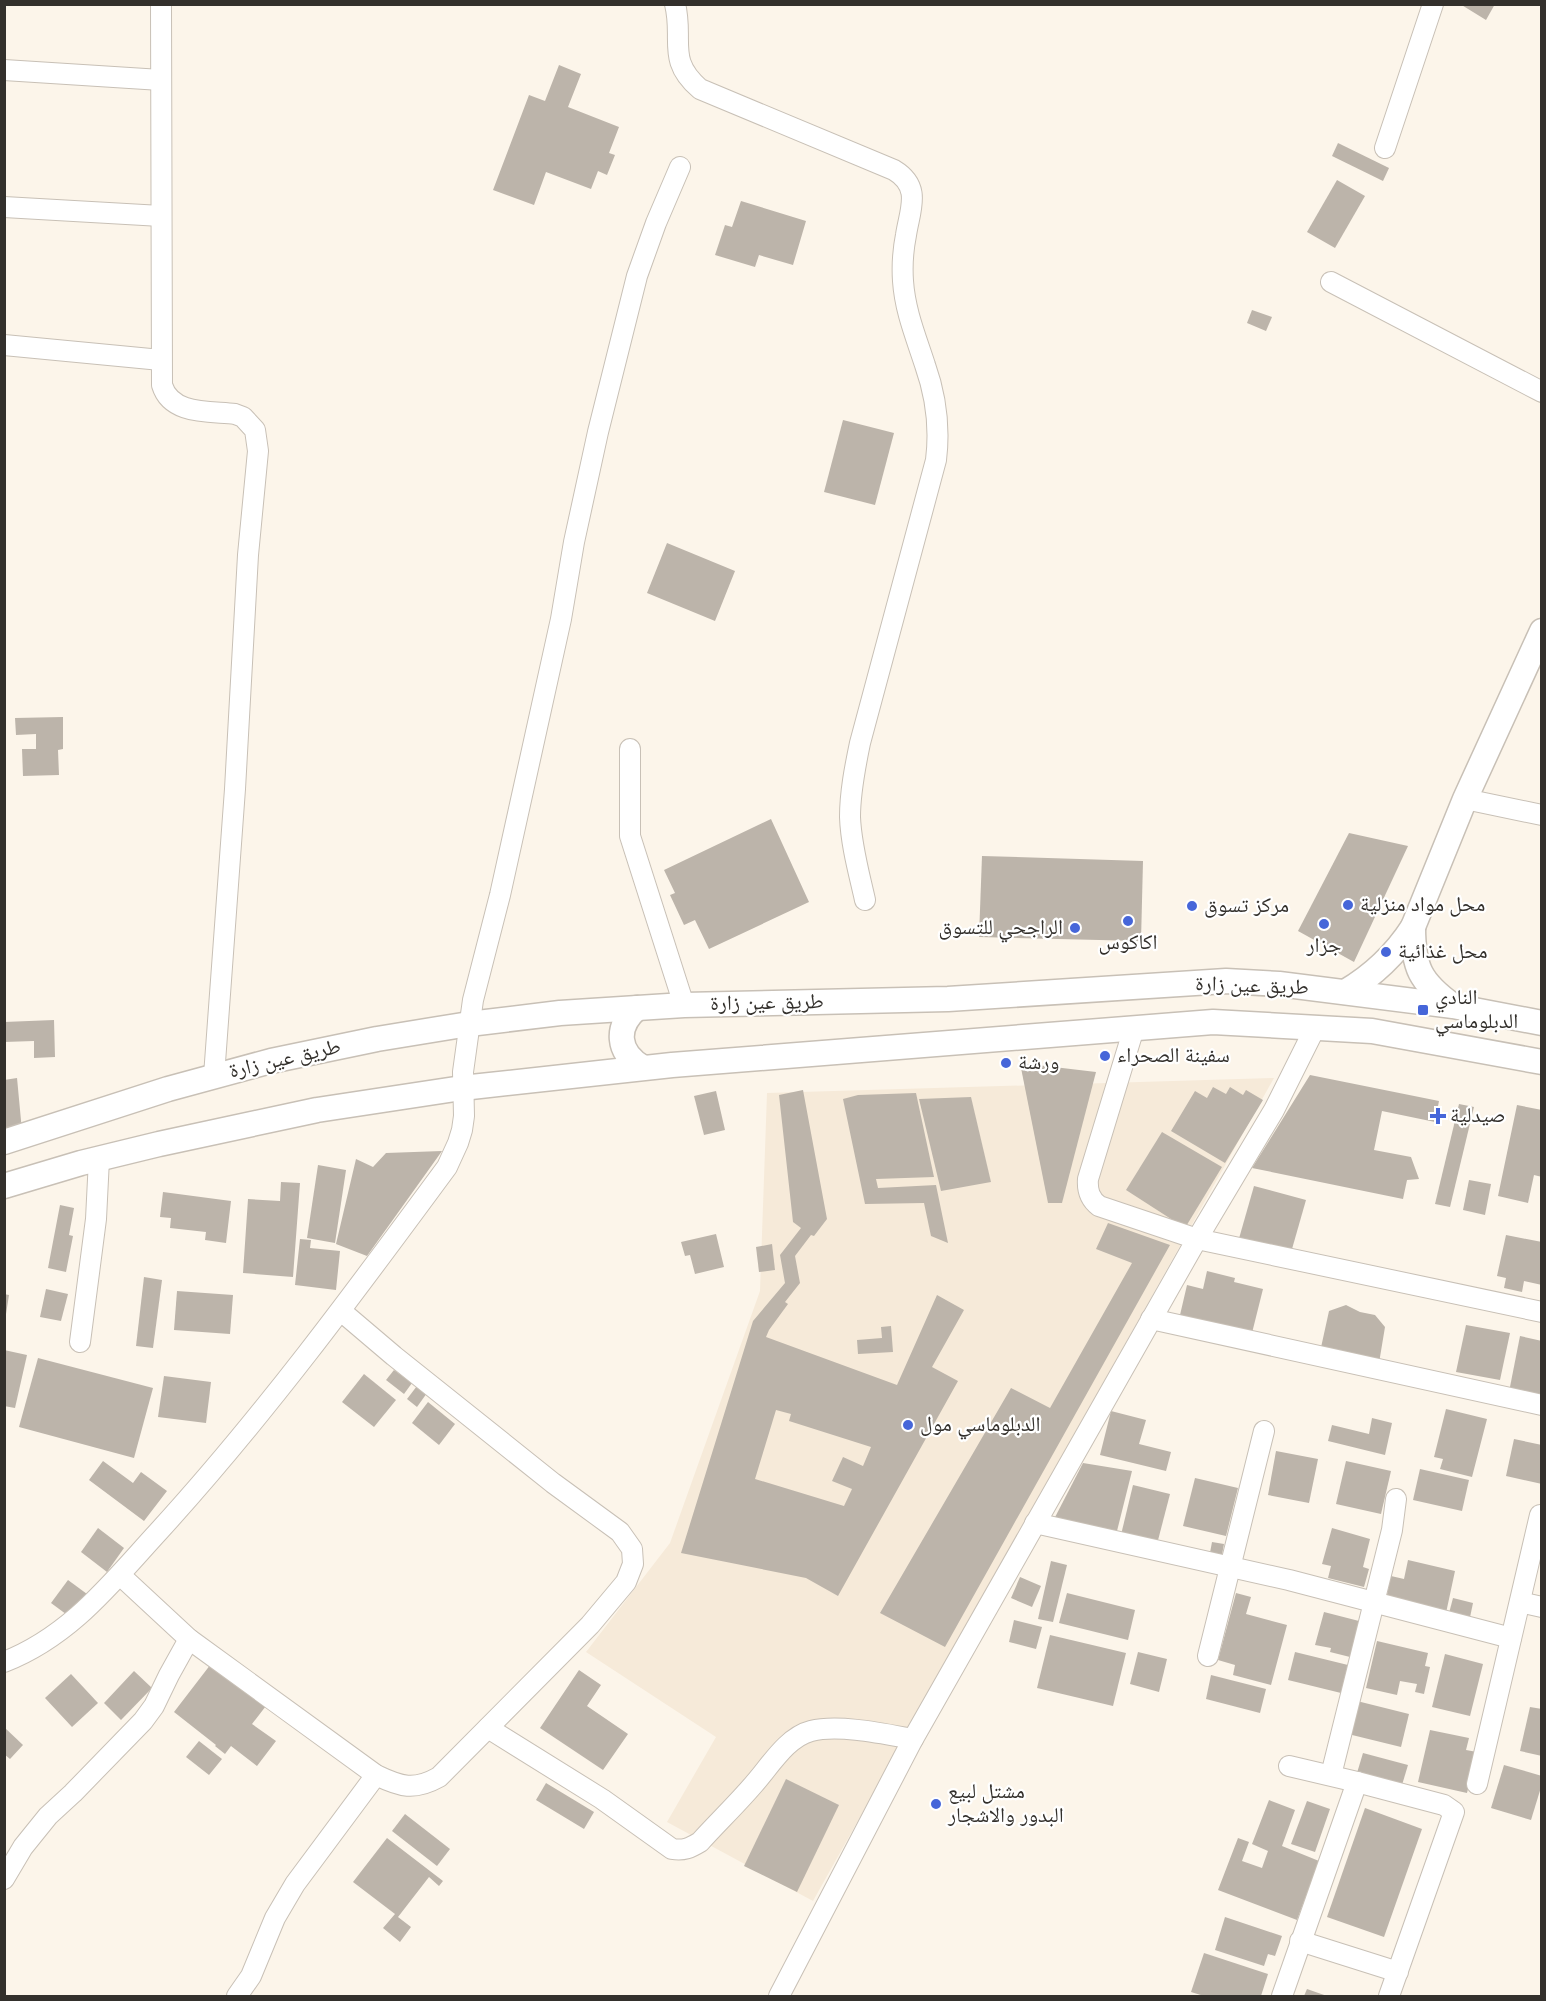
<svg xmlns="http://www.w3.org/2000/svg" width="1546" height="2001" viewBox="0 0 1546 2001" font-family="Spectral,'Noto Naskh Arabic',serif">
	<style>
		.built { fill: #f6ead9 }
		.building { fill: #bcb4aa; fill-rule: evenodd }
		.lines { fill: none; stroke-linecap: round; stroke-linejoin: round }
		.minor-casing { stroke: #c8c0b6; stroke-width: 22 }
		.major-casing { stroke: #c8c0b6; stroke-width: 27 }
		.minor { stroke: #fff; stroke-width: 20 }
		.major { stroke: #fff; stroke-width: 24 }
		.poi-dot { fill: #4666d9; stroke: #fff; stroke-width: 2 }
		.labels { text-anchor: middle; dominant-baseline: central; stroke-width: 4.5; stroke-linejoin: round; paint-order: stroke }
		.poi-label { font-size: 21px; fill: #33302c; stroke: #fff; text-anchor: start }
		.street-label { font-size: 21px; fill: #33302c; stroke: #fff }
	</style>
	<rect width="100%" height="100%" fill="#fcf5ea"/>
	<polygon class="built" points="1274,1078 813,1901 667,1822 716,1737 586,1652 670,1543 760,1291 767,1093"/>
	<g class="building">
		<polygon points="1460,4 1495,4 1486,20"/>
		<polygon points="559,65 581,74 568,107 619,127 609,153 615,155 607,175 598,171 591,189 546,172 534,205 493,190 529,95 545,101"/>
		<polygon points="1338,143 1389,168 1383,181 1332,156"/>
		<polygon points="1337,180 1365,196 1335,248 1307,232"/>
		<polygon points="741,201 806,221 793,265 759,255 755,267 715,255 725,225 732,227"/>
		<polygon points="1252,310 1272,317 1266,331 1247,323"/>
		<polygon points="843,420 894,433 875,505 824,492"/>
		<polygon points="667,543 735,571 715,621 647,593"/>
		<polygon points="63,717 63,749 58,750 59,775 23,776 22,749 36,749 36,734 16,735 15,718"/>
		<polygon points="771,819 809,902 709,949 695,920 684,925 670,895 675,893 664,870"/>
		<polygon points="1349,833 1408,846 1354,962 1298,931"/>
		<polygon points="982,856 1143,861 1141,941 979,937"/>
		<polygon points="54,1020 55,1057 34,1058 34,1041 4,1042 4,1022"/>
		<polygon points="1020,1063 1096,1072 1062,1203 1048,1203"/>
		<polygon points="1310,1075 1439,1101 1435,1122 1382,1111 1374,1150 1411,1157 1419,1179 1407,1180 1403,1199 1252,1168"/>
		<polygon points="17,1078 22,1131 4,1133 4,1080"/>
		<polygon points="1213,1087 1226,1094 1230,1087 1243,1095 1246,1090 1263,1100 1225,1163 1171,1131 1195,1091 1207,1098"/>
		<path d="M803,1090L827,1219L814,1236L811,1235L795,1256L800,1283L785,1302L788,1304L769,1330L766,1337L897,1385L937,1295L964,1310L932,1367L958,1381L838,1596L806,1578L681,1553L753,1321L785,1283L780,1255L801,1228L793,1222L779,1095ZM776,1410L791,1414L789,1421L871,1447L863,1466L843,1457L832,1481L852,1489L844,1506L755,1479Z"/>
		<polygon points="716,1091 725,1130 704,1135 694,1096"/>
		<polygon points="916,1093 934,1177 876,1179 878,1188 936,1185 948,1243 931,1236 924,1203 865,1204 843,1099 858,1095"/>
		<polygon points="971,1097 991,1182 941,1191 919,1099"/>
		<polygon points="1459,1104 1474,1107 1450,1207 1435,1204"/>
		<polygon points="1517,1105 1542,1110 1542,1177 1534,1175 1528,1203 1498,1196"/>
		<polygon points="1162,1132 1222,1167 1185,1228 1126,1190"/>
		<polygon points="442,1151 367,1256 336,1244 356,1159 373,1167 386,1153"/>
		<polygon points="318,1165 346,1170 335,1243 307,1238"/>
		<polygon points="1469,1180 1491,1184 1485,1215 1463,1210"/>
		<polygon points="281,1182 300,1183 293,1277 243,1273 248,1199 280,1201"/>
		<polygon points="1254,1186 1306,1200 1290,1256 1238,1242"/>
		<polygon points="163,1192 231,1201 226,1243 205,1240 206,1232 170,1228 171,1218 160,1217"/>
		<polygon points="60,1205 74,1208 69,1235 73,1236 66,1272 48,1268"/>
		<polygon points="1108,1223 1170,1245 945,1647 880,1613 1011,1388 1050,1408 1132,1263 1096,1249"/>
		<polygon points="716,1234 724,1267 695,1274 690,1255 685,1256 681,1242"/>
		<polygon points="1506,1235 1542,1242 1542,1285 1524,1281 1522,1292 1504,1288 1506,1278 1497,1276"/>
		<polygon points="300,1239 311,1240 310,1248 340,1251 336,1290 295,1285"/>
		<polygon points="772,1244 775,1270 759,1272 756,1247"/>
		<polygon points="1207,1271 1235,1278 1234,1282 1263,1289 1252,1333 1180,1315 1187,1285 1203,1289"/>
		<polygon points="144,1277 162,1280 153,1348 136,1346"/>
		<polygon points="46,1289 68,1294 61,1321 40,1317"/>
		<polygon points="177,1291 233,1295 230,1334 174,1330"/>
		<polygon points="4,1294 9,1295 6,1314 4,1314"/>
		<polygon points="1346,1305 1360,1312 1375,1315 1385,1327 1379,1363 1320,1352 1329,1311"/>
		<polygon points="1466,1325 1510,1333 1500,1380 1456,1372"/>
		<polygon points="891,1326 893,1352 858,1354 857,1340 882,1338 881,1327"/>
		<polygon points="1520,1336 1542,1341 1542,1398 1509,1392"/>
		<polygon points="4,1350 27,1355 15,1408 4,1406"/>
		<polygon points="38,1358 153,1388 134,1458 19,1427"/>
		<polygon points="394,1370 412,1383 404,1394 386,1380"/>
		<polygon points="364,1374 396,1400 374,1427 342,1402"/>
		<polygon points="164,1376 211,1382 206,1423 158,1417"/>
		<polygon points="417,1386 427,1393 417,1407 407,1399"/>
		<polygon points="428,1402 455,1424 439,1445 412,1423"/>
		<polygon points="1446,1409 1487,1419 1472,1477 1440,1469 1443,1459 1434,1457"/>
		<polygon points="1111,1411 1146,1420 1139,1444 1171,1452 1166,1471 1100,1455"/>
		<polygon points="1372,1418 1392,1423 1385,1455 1328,1441 1332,1425 1369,1434"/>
		<polygon points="1514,1439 1542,1445 1542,1484 1506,1476"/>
		<polygon points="1276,1451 1318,1459 1309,1503 1268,1495"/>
		<polygon points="103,1461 133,1483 141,1472 167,1491 144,1521 89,1480"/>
		<polygon points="1346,1461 1391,1471 1381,1514 1336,1504"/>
		<polygon points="1083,1463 1132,1471 1115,1539 1051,1525"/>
		<polygon points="1420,1469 1469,1480 1462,1511 1413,1500"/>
		<polygon points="1195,1478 1238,1488 1226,1536 1183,1526"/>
		<polygon points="1133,1485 1170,1494 1156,1548 1120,1539"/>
		<polygon points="98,1528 124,1548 107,1572 81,1552"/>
		<polygon points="1332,1528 1370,1539 1363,1567 1369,1569 1364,1587 1328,1578 1331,1566 1322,1564"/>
		<polygon points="1212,1542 1224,1544 1221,1560 1209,1558"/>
		<polygon points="1408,1560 1455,1571 1446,1613 1386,1599 1391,1576 1404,1579"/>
		<polygon points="1051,1561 1067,1565 1053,1622 1038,1619"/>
		<polygon points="1020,1577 1041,1586 1032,1607 1011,1598"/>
		<polygon points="68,1580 87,1594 70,1617 51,1603"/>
		<polygon points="1067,1593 1135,1610 1128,1640 1059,1623"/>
		<polygon points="1236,1593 1251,1597 1246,1614 1287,1625 1271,1685 1233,1675 1235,1665 1218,1660"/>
		<polygon points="1453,1598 1473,1603 1469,1622 1448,1617"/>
		<polygon points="1324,1612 1359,1621 1350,1657 1330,1652 1331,1648 1315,1645"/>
		<polygon points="1014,1620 1042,1627 1036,1649 1009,1642"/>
		<polygon points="1050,1635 1126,1653 1113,1706 1037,1688"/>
		<polygon points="1377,1641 1428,1653 1425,1666 1430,1667 1424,1694 1415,1692 1417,1684 1400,1681 1397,1695 1366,1688"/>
		<polygon points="1138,1652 1167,1659 1159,1692 1130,1684"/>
		<polygon points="1295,1652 1348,1665 1341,1693 1288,1680"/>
		<polygon points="1445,1654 1483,1664 1470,1716 1432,1707"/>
		<polygon points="214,1660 269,1702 252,1724 276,1741 257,1766 231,1746 225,1754 215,1746 216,1745 174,1712"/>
		<polygon points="579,1670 601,1685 587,1706 628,1734 603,1770 540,1728"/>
		<polygon points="134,1671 152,1688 121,1720 104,1703"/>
		<polygon points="71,1674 98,1703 72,1727 45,1698"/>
		<polygon points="1211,1675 1266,1689 1260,1713 1206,1699"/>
		<polygon points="1357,1701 1409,1714 1401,1747 1348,1734"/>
		<polygon points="1530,1707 1542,1709 1542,1756 1520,1751"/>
		<polygon points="4,1727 23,1745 10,1759 4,1754"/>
		<polygon points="1430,1730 1469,1738 1466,1750 1477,1752 1467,1793 1418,1782"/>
		<polygon points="199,1741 222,1759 209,1775 186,1757"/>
		<polygon points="1363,1753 1408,1765 1402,1785 1357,1773"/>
		<polygon points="1504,1765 1542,1776 1542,1784 1531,1820 1491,1808"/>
		<polygon points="786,1779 839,1805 797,1892 744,1866"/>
		<polygon points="546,1783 594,1812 584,1829 536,1800"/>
		<polygon points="1269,1800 1295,1810 1282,1846 1319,1861 1297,1920 1218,1890 1238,1838 1249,1842 1242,1861 1262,1868 1268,1851 1252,1844"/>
		<polygon points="1307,1801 1330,1809 1315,1852 1291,1844"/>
		<polygon points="1365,1808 1422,1829 1384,1937 1327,1917"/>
		<polygon points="405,1814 450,1849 437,1866 392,1831"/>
		<polygon points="387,1838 443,1881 439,1886 429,1877 398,1917 411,1927 400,1942 383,1928 395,1914 353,1882"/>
		<polygon points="1225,1917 1282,1936 1275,1956 1268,1954 1264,1966 1215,1950"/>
		<polygon points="1204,1953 1268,1974 1261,1996 1204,1996 1191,1992"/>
		<polygon points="1307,1989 1327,1996 1304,1996"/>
	</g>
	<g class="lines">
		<defs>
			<g id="minor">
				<path d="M161,4L162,385C171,415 209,411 235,414L243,417L255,430L258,451L248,555L235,789L214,1076"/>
				<path d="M675,4C684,40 666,60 700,89L894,170C922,187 910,209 906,235C903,250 902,266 903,281C905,311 916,337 925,365C936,396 940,428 936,460L860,743C855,767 850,792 850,817C851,845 859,873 865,900"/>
				<polyline points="4,70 161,80"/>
				<polyline points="1385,148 1433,4"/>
				<polyline points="4,207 161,216"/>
				<polyline points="1331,282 1542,392"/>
				<polyline points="4,345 161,360"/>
				<polyline points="630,749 630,836 684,1005"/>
				<polyline points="1465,799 1542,815"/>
				<path d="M1134,1028L1088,1179C1087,1191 1090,1199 1099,1206L1197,1239L1542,1312"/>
				<polyline points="1151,1319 1542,1405"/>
				<polyline points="80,1342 96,1219 99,1159"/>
				<polyline points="1035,1523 1289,1580 1511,1638"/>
				<path d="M120,1575L189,1639L376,1775C401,1787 414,1791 439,1777L590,1625L626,1582L633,1564L632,1549L620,1532L553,1483L394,1356L341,1311"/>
				<polyline points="1520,1602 1542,1607"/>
				<polyline points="1208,1656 1264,1431"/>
				<path d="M4,1662C71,1636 112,1582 159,1531C263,1417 355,1292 447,1167L458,1143L462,1130L464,1116L463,1072L473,1000L500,895L561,619L574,542L598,432L637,276L656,223L680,167"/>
				<path d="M488,1728L602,1799L672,1849C684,1851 690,1848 700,1842C718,1822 737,1804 754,1784C770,1766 787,1737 811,1731C839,1724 885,1734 913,1739"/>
				<polyline points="1289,1766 1357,1782 1444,1805 1454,1812 1389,1996"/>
				<polyline points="1331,1775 1392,1530 1396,1499"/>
				<polyline points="1477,1784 1540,1515"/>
				<polyline points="4,1879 23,1847 48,1816 73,1793 143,1721 154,1706 169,1675 189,1639"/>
				<polyline points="1300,1941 1398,1972"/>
				<polyline points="237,1996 251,1976 275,1918 295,1884 376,1775"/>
				<polyline points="779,1996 913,1739 1197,1239 1274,1110 1315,1028"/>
				<polyline points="1282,1996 1357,1782"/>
			</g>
			<g id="major">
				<path d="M1413,927C1413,967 1420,982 1452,1005"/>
				<path d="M1345,992C1374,975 1395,955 1413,927L1465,799L1542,631"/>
				<path d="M637,1008C615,1027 617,1052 642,1067"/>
				<polyline points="4,1142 168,1089 271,1061 377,1039 469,1024 560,1013 684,1005 948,999 1226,981 1279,984 1453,1006 1542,1023"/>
				<polyline points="4,1186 81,1163 159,1144 317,1110 462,1088 672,1065 1213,1022 1372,1031 1542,1062"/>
			</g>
		</defs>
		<use href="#minor" class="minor-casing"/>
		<use href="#major" class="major-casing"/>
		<use href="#minor" class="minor"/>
		<use href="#major" class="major"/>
	</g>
	<g class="poi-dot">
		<circle cx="1348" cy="905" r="6"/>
		<circle cx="1192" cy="906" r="6"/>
		<circle cx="1128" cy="921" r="6"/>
		<circle cx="1324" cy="924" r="6"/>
		<circle cx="1075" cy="928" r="6"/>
		<circle cx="1386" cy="952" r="6"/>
		<rect x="1417" y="1004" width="12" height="12" rx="3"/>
		<circle cx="1105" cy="1056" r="6"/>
		<circle cx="1006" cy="1063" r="6"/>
		<path d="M1435 1107h6v6h6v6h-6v6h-6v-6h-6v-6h6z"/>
		<circle cx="908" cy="1425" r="6"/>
		<circle cx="936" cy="1804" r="6"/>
	</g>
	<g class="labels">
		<g class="poi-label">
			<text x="1360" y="905">محل مواد منزلية</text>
			<text x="1204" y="906">مركز تسوق</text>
			<text x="1063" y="928" text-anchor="end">الراجحي للتسوق</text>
			<text x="1128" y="943" text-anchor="middle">اكاكوس</text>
			<text x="1324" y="946" text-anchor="middle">جزار</text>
			<text x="1398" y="952">محل غذائية</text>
			<text x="1435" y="998">النادي<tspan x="1435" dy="24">الدبلوماسي</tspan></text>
			<text x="1117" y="1056">سفينة الصحراء</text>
			<text x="1018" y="1063">ورشة</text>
			<text x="1450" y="1116">صيدلية</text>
			<text x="920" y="1425">الدبلوماسي مول</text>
			<text x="948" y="1792">مشتل لبيع<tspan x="948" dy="24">البدور والاشجار</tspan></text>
		</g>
		<g class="street-label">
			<text transform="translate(1252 986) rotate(2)">طريق عين زارة</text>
			<text transform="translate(767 1003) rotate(-1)">طريق عين زارة</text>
			<text transform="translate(285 1059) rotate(-13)">طريق عين زارة</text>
		</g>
	</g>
	<rect width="1546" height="2001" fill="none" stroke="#33302c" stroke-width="12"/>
</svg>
